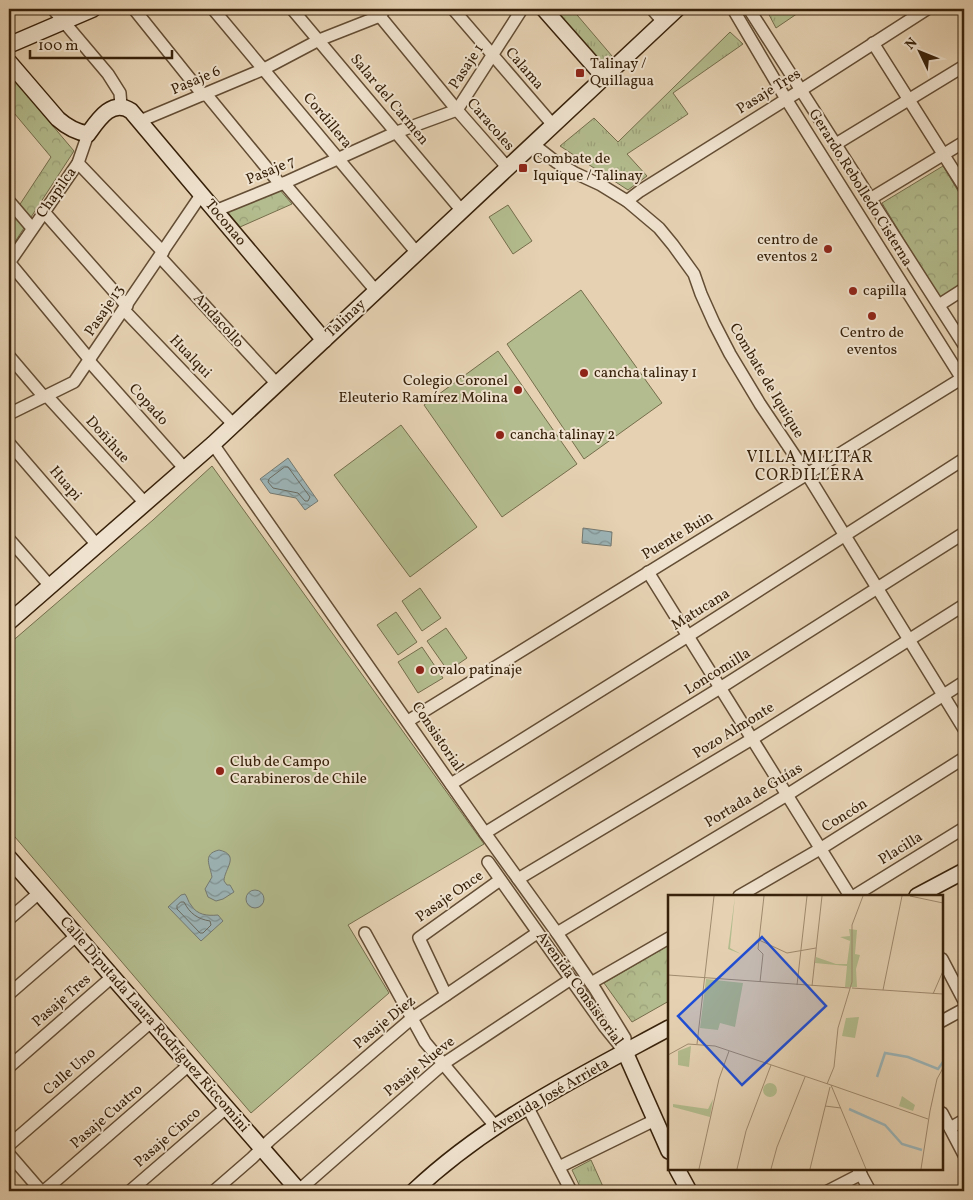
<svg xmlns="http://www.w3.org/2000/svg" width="973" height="1200" viewBox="0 0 973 1200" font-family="Vollkorn,serif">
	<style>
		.grass { fill: url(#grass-tufts); stroke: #756e4c }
		.park { fill: url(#park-crowns); stroke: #756e4c }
		.pitch { fill: #b3bc8e; stroke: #756e4c }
		.water { fill: url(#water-waves); stroke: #747a72 }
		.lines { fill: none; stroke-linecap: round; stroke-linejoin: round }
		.shore { stroke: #6a6b61; stroke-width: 1 }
		.street-casing { stroke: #634d34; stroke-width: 14 }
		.secondary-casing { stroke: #37210a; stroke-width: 18 }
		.street { stroke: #efe2ce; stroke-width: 11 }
		.secondary { stroke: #efe2ce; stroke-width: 15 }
		.poi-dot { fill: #8f2418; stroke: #efe2ce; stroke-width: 2 }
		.labels { text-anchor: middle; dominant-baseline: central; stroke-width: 4; stroke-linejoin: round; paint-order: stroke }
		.poi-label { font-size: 15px; fill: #37210a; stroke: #efe2ce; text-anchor: start }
		.street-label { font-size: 15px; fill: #37210a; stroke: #efe2ce }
		.neighbourhood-label { font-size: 16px; letter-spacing: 1px; fill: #37210a; stroke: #efe2ce }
		.inset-river { fill: none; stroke: #9cb5b8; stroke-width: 2.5 }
		.inset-road { fill: none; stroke: #a08b6f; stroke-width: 1 }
		.view { fill: #1d4ed8; fill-opacity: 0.15; stroke: #1d4ed8; stroke-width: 2.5 }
		.inset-edge { fill: none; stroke: #37210a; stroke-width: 2.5 }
	</style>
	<defs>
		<pattern id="grass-tufts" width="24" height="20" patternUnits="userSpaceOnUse" patternTransform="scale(1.25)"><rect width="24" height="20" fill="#b3bc8e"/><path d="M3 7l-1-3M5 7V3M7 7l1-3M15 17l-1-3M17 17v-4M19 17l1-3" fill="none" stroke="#9ba179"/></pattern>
		<pattern id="park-crowns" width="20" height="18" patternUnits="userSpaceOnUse" patternTransform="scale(1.25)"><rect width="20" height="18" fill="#b3bc8e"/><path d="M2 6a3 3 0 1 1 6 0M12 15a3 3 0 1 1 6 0" fill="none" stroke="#9ba179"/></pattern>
		<pattern id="water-waves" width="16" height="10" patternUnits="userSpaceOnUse" patternTransform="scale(1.25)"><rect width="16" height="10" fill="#9cb5b8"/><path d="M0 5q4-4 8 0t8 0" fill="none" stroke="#809394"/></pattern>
	</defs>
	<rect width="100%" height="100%" fill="#e6d2b3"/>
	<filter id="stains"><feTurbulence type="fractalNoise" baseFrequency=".004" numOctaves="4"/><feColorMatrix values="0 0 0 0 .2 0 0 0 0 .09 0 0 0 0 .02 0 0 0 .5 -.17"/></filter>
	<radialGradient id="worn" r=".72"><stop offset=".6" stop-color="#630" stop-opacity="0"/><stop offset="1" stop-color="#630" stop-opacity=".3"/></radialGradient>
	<g class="grass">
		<polygon points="550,9 572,9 612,56 601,67"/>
		<polygon points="766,9 804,9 776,28"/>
		<polygon points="730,32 743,44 673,93 688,114 627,154 647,176 628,190 560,146 594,118 618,142"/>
		<polygon points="591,1160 605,1191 582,1191 572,1170"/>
	</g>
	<g class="park">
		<polygon points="9,74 74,151 9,251 9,221 51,157 9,107"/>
		<polygon points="943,166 964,201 964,284 940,299 882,203"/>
		<polygon points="279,189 292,204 240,227 226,210"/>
		<polygon points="669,945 669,1001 632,1022 604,983"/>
	</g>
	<g class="pitch">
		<polygon points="508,205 532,241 513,254 489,217"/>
		<polygon points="581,290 662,403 584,459 507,344"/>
		<polygon points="498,351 577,464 502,517 424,405"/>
		<polygon points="401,425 477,527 410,577 334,475"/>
		<polygon points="212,466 484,844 348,925 389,993 251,1113 9,830 9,644 153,520"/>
		<polygon points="420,588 441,618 422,631 402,601"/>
		<polygon points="396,612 417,642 398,655 377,625"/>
		<polygon points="446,628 467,658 448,671 427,641"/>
		<polygon points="422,647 443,678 418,693 398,662"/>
	</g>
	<g class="water">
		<polygon points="288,458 318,501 305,510 296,498 270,493 260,479"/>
		<polygon points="583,528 612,532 611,546 582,543"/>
		<path d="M219,850C241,855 224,869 224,881L227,885H230L234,892L223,899L216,901L208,897L205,889L212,877C210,865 202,854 219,850Z"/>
		<circle cx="255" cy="899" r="9"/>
		<path d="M185,894C188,898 188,902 191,905C197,915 207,916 218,915L223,921L201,941L168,907L181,895Z"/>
	</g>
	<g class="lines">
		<g class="shore">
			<polygon points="285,467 288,467 310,497 308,501 305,501 298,493 273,488 268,482 269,479"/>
			<path d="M181,902H184C190,914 198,919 210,921L211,925L203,933H200L177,909V906Z"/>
		</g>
		<defs>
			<g id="street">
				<polyline points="53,9 108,74 120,93 121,106"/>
				<polyline points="134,9 203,95"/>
				<polyline points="213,9 417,253"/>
				<polyline points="292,9 462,211"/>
				<polyline points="374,9 457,110 508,168"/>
				<polyline points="453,9 553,125"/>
				<polyline points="652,9 663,22"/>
				<polyline points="733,9 786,99 964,382"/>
				<polyline points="749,9 964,345"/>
				<polyline points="873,43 964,187"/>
				<polyline points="206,94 280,184"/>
				<polyline points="140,121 264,69 319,40 380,16 385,9"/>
				<polyline points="533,144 556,162 575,173 601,185 627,201 659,228 673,245 694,274 701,294 714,323 730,354 760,404 807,474 964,729"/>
				<polyline points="836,144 964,66"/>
				<polyline points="78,163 163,252"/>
				<polyline points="284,183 376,291"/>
				<polyline points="870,199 964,142"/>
				<polyline points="9,201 32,228"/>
				<polyline points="627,201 640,191 801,90 927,9"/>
				<polyline points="215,211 284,183 397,132 457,110 522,9"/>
				<polyline points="44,212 127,306"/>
				<polyline points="160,257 277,384"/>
				<polyline points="9,262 90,360"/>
				<polyline points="9,263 78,163 88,134"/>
				<polyline points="939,305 964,289"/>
				<polyline points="124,310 234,425"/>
				<polyline points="9,356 44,397"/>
				<polyline points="89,361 185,469"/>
				<polyline points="47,396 145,503"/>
				<polyline points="9,414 74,382 201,195"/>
				<polyline points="9,443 97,545"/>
				<polyline points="213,444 485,833 557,933 595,989 625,1038 625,1052"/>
				<polyline points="9,539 50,586"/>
				<polyline points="648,572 850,896"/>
				<polyline points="408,721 964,377"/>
				<polyline points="451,784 688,636 964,459"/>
				<polyline points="485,833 720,688 964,533"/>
				<polyline points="488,862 604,1026 625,1052"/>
				<polyline points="518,879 752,739 964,605"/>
				<polyline points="739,896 820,849 964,758"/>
				<polyline points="854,896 964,828"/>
				<polyline points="9,919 39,893"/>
				<polyline points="365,933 425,1042 495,1126"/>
				<polyline points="557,933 787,795 964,682"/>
				<polyline points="942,959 964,1001"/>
				<polyline points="591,983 669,938"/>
				<polyline points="9,994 76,936"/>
				<polyline points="446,995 419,938 500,880"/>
				<polyline points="942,1021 964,1009"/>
				<polyline points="9,1067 112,977"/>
				<polyline points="527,1106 571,1191"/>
				<polyline points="942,1113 964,1155"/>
				<polyline points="950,1128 964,1120"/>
				<polyline points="9,1145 151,1022"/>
				<polyline points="9,1154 41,1191"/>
				<polyline points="559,1167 655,1120"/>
				<polyline points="858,1169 870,1191"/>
				<polyline points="44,1191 189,1065"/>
				<polyline points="130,1191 226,1108"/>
				<polyline points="214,1191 252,1158 270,1140 411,1019 537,933"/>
				<polyline points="298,1191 443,1064 571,979"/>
				<polyline points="828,1191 861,1174"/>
			</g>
			<g id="secondary">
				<polyline points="544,9 604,77"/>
				<polyline points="9,45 93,9"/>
				<path d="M9,62L58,119C67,127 76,132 88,134C98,120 112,98 131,111L324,340"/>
				<polyline points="9,622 213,444 677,9"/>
				<polyline points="9,858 299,1191"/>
				<polyline points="917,896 964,871"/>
				<polyline points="625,1052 669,1151"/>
				<polyline points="677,1169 689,1191"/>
				<path d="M414,1191C488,1121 580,1076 669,1028"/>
			</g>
		</defs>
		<use href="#street" class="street-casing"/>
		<use href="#secondary" class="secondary-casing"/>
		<use href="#street" class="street"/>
		<use href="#secondary" class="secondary"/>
	</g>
	<g class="poi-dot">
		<rect x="575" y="68" width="10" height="10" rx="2.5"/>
		<rect x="518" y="163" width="10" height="10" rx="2.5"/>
		<circle cx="828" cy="249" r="5"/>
		<circle cx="853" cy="291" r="5"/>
		<circle cx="872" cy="316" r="5"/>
		<circle cx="584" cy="373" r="5"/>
		<circle cx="518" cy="390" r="5"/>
		<circle cx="500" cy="435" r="5"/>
		<circle cx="420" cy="670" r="5"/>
		<circle cx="220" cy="771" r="5"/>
	</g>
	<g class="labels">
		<g class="poi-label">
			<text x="590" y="64">Talinay /<tspan x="590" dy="17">Quillagua</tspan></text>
			<text x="533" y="159">Combate de<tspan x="533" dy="17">Iquique / Talinay</tspan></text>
			<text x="818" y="240" text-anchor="end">centro de<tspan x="818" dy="17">eventos 2</tspan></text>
			<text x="863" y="291">capilla</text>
			<text x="872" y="333" text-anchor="middle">Centro de<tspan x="872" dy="17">eventos</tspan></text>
			<text x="594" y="373">cancha talinay 1</text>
			<text x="508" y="381" text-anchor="end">Colegio Coronel<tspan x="508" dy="17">Eleuterio Ramírez Molina</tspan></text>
			<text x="510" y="435">cancha talinay 2</text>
			<text x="430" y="670">ovalo patinaje</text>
			<text x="230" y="762">Club de Campo<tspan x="230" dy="17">Carabineros de Chile</tspan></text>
		</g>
		<g class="street-label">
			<text transform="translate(467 67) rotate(-57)">Pasaje 1</text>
			<text transform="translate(524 69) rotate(49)">Calama</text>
			<text transform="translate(196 81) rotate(-23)">Pasaje 6</text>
			<text transform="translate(769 92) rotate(-32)">Pasaje Tres</text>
			<text transform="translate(389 100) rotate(50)">Salar del Carmen</text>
			<text transform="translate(327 121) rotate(50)">Cordillera</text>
			<text transform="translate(490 125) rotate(49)">Caracoles</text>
			<text transform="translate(271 171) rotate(-23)">Pasaje 7</text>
			<text transform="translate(860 188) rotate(58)">Gerardo Rebolledo Cisterna</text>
			<text transform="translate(57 193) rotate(-55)">Chapilca</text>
			<text transform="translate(225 223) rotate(50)">Toconao</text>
			<text transform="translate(105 311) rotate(-56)">Pasaje 13</text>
			<text transform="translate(346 319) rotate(-43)">Talinay</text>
			<text transform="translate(218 321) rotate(48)">Andacollo</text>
			<text transform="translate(190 357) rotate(46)">Hualqui</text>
			<text transform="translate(766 381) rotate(59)">Combate de Iquique</text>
			<text transform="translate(148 405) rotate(48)">Copado</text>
			<text transform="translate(107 440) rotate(48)">Doñihue</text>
			<text transform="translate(65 484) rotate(49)">Huapi</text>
			<text transform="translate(678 536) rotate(-31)">Puente Buin</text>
			<text transform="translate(701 610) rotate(-32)">Matucana</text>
			<text transform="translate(718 672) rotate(-32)">Loncomilla</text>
			<text transform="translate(734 731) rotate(-32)">Pozo Almonte</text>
			<text transform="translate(437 737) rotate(56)">Consistorial</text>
			<text transform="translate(754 796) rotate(-31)">Portada de Guías</text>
			<text transform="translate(845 816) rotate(-32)">Concón</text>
			<text transform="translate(901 849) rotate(-32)">Placilla</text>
			<text transform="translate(450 897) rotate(-35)">Pasaje Once</text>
			<text transform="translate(579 989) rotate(54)">Avenida Consistorial</text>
			<text transform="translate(62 1001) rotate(-41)">Pasaje Tres</text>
			<text transform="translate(385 1023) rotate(-39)">Pasaje Diez</text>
			<text transform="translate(154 1025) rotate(49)">Calle Diputada Laura Rodríguez Riccomini</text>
			<text transform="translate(420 1067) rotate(-39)">Pasaje Nueve</text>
			<text transform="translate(70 1072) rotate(-41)">Calle Uno</text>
			<text transform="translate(550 1096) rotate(-30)">Avenida José Arrieta</text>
			<text transform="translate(107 1117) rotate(-41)">Pasaje Cuatro</text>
			<text transform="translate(168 1138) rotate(-41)">Pasaje Cinco</text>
		</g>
		<g class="neighbourhood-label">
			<text x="810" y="458">VILLA MILITAR<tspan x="810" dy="18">CORDILLERA</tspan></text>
		</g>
	</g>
	<g transform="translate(668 895)">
		<rect width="275" height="275" fill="#e6d2b3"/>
		<path d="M67,1L62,53L73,59L60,54ZM181,34L189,35L187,59L192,60L188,74L189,92H177L179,71L147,68L148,62L168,69H179L182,46L172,42L182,41ZM23,151L21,172L10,170V156ZM45,204L42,222L5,212V209L40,214Z" fill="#b3bc8e"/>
		<path d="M234,201L247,210L245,216L231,211Z" fill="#b3bc8e"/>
		<path d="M38,84L75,88L67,132L52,128L50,135L32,133ZM191,122L187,143L174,141L178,123ZM95 195a7 7 0 1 1 14 0a7 7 0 1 1-14 0Z" fill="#b3bc8e"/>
		<path class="inset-river" d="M209,182L217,158L240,162L270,174L275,167M181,214L217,230L234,249L254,255"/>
		<path class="inset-road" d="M242,1L275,8M91,45L119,58L148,53M0,80L182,93M92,87L95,59L90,54L96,1M129,90L139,1M144,91L154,1M184,93L275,99M215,95L234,1M265,99L275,76M29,149L46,1M0,160L20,149L47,151L163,190L198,274M159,189L166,172L170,133L184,87V30L195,1M163,190L260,224M157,211L173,213M262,216L269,184L275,173M31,274L51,184L61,156M69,274L78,236L103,170M103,274L109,252L137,182M142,274L162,192M253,274L262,216"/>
		<path class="view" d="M94,42L158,111L74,190L10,121Z"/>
		<rect width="275" height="275" class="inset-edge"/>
	</g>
	<rect width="973" height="1200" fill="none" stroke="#e6d2b3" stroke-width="30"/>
	<rect x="10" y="10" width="953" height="1180" fill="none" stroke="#37210a" stroke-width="2.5"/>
	<rect x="15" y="15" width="943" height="1170" fill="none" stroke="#37210a"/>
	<g transform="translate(920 52) rotate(313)" stroke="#efe2ce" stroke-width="4" paint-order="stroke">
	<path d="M0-4L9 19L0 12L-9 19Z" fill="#37210a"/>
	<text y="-8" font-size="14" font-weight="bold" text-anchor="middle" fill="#37210a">N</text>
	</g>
	<path d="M30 50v8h142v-8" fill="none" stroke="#37210a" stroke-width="2.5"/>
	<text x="38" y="50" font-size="15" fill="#37210a" stroke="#efe2ce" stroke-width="4" paint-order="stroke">100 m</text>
	<rect width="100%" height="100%" filter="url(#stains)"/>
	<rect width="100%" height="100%" fill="url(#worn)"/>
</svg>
